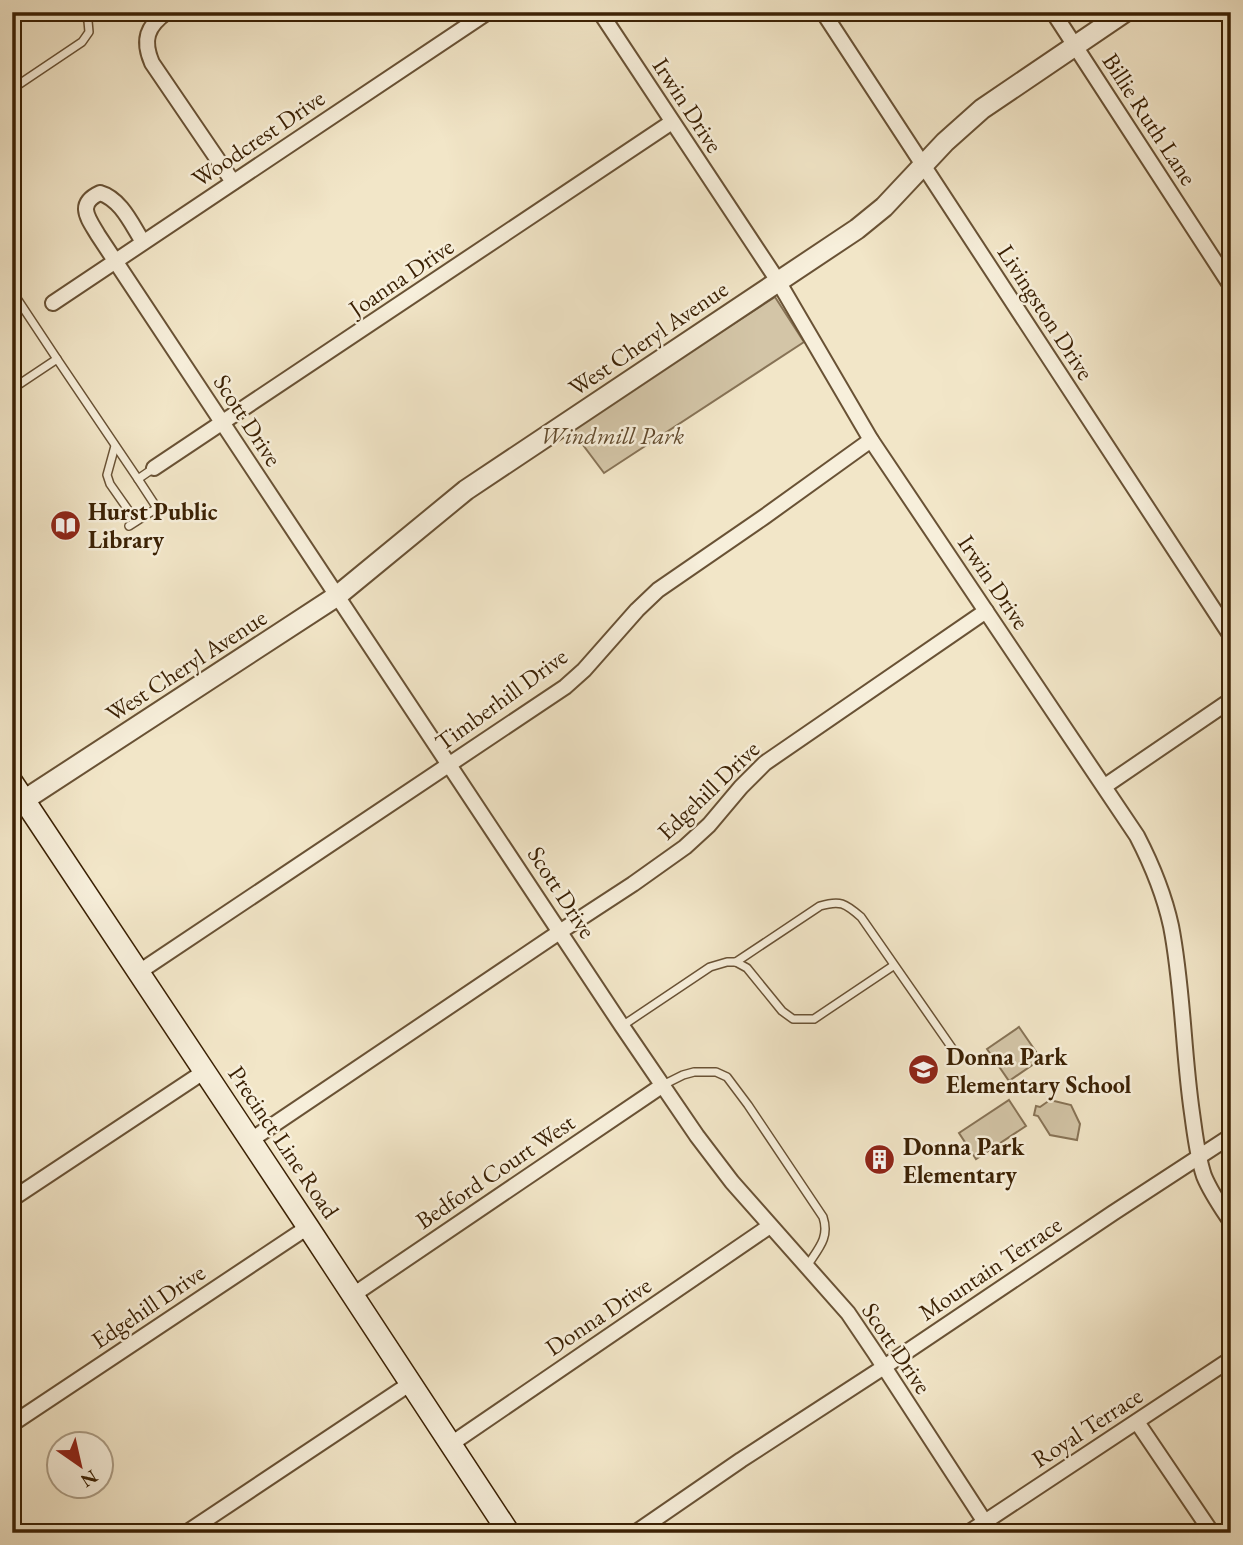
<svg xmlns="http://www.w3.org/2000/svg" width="1243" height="1545" viewBox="0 0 1243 1545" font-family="'EB Garamond',serif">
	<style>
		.green { fill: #d3c5a7; stroke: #877356; stroke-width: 2 }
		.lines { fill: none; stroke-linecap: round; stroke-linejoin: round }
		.service-casing { stroke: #695235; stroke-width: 10 }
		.minor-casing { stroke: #695235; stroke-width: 18 }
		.tertiary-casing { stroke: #695235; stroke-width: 23 }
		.secondary-casing { stroke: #3b2104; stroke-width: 24 }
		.service { stroke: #f7efdb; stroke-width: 7 }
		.minor { stroke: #f7efdb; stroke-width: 14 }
		.tertiary { stroke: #f7efdb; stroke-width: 19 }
		.secondary { stroke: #f7efdb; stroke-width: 21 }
		.labels { text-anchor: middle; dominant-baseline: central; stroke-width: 5; stroke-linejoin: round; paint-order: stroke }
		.street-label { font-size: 24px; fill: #3b2104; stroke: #f7efdb }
		.park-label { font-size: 24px; font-style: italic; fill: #614a2d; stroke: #f7efdb }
		.poi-label { font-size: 24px; font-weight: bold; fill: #3b2104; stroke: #f7efdb; text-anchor: start }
	</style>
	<rect width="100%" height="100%" fill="#f2e6c8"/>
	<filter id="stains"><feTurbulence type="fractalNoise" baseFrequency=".00286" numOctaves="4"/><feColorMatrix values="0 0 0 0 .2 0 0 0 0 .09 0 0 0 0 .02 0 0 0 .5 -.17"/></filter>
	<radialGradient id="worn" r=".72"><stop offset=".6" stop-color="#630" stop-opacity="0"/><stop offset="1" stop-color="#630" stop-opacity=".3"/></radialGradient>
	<g class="green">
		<polygon points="775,297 804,342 604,473 571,429"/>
		<polygon points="1019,1027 1041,1059 1009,1081 987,1049"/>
		<polygon points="1009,1100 1026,1126 976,1159 959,1133"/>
		<polygon points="1050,1100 1071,1105 1080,1124 1077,1140 1050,1135 1038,1116 1034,1115 1036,1106 1040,1107"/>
	</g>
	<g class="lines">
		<defs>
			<g id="service">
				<polyline points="12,89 82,42 89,32 88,21 82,12"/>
				<polyline points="12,291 57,359"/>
				<polyline points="12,389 57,359 138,479 154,468"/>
				<polyline points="115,446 107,475 110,484 136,521"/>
				<polyline points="129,526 157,508 138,479"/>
				<path d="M736,962L820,906C840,900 845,903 861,917L952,1048"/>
				<polyline points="622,1026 710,967 727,962 736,962 747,968 782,1011 793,1019 814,1019 893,966"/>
				<path d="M663,1085L683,1075L694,1072H716L727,1077L748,1105L823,1217C830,1238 818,1249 807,1266"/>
			</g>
			<g id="minor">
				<path d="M167,12C147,26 142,40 152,63L233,182"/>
				<path d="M600,12L778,281L871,440L1137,836C1152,865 1164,894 1171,926C1183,987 1183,1051 1192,1113C1195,1134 1197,1155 1204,1176C1211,1193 1221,1207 1231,1222"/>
				<polyline points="823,12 1231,636"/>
				<polyline points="1053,12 1231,286"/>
				<path d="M143,242C132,225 121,199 100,193C76,204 88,218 98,235L622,1026L697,1136L732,1182L848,1313L875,1353L992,1533"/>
				<polyline points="53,303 488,12"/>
				<polyline points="154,468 672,122"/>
				<polyline points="1105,786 1231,700"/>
				<polyline points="139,972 565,687 584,670 637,610 658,590 764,517 871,440"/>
				<polyline points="251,1140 561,931 633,884 685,847 709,825 741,787 765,763 986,611"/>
				<polyline points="12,1199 205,1071"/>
				<polyline points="353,1295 663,1085"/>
				<polyline points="1137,1422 1212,1533"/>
				<polyline points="12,1424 308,1227"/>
				<polyline points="451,1444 770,1226"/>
				<polyline points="186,1533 411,1383"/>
				<polyline points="635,1533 741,1460 884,1367 1113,1213 1231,1136"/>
				<polyline points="968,1533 1231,1359"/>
			</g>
			<polyline id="tertiary" points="12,808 337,596 466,490 857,229 884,207 945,142 982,109 1125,12"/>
			<polyline id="secondary" points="12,782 308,1227 509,1533"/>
		</defs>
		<use href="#service" class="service-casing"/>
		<use href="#minor" class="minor-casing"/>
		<use href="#tertiary" class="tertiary-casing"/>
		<use href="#secondary" class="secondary-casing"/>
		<use href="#service" class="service"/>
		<use href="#minor" class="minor"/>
		<use href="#tertiary" class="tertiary"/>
		<use href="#secondary" class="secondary"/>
	</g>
	<defs>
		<symbol id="library-disc" viewBox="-11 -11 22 22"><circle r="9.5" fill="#8f2418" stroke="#f7efdb"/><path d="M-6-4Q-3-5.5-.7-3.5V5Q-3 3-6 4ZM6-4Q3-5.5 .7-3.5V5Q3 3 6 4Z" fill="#fff"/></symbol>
		<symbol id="school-disc" viewBox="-11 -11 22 22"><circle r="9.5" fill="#8f2418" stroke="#f7efdb"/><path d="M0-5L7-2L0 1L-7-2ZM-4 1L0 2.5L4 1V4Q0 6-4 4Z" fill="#fff"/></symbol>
		<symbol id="building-disc" viewBox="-11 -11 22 22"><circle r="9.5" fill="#8f2418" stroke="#f7efdb"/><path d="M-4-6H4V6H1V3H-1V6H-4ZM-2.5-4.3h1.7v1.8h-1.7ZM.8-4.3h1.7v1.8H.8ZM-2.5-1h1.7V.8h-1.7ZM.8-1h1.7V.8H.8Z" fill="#fff"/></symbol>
	</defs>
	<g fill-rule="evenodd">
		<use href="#library-disc" x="48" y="508" width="35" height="35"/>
		<use href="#school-disc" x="906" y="1052" width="35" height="35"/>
		<use href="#building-disc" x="862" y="1142" width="35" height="35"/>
	</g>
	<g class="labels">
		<g class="street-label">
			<text transform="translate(688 105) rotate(57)">Irwin Drive</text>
			<text transform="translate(1150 119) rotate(57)">Billie Ruth Lane</text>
			<text transform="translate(258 138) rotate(-34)">Woodcrest Drive</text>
			<text transform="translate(401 277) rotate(-34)">Joanna Drive</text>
			<text transform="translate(1046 312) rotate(57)">Livingston Drive</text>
			<text transform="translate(648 338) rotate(-34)">West Cheryl Avenue</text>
			<text transform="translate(248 420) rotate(57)">Scott Drive</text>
			<text transform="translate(994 582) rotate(56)">Irwin Drive</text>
			<text transform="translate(186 665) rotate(-33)">West Cheryl Avenue</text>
			<text transform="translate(501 699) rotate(-36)">Timberhill Drive</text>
			<text transform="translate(708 790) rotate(-44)">Edgehill Drive</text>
			<text transform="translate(562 892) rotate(57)">Scott Drive</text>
			<text transform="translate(284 1142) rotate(56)">Precinct Line Road</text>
			<text transform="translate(495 1171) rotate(-34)">Bedford Court West</text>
			<text transform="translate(990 1268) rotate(-34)">Mountain Terrace</text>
			<text transform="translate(148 1306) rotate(-34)">Edgehill Drive</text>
			<text transform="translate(598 1316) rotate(-34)">Donna Drive</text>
			<text transform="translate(897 1348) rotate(56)">Scott Drive</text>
			<text transform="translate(1087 1427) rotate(-33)">Royal Terrace</text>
		</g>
		<g class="park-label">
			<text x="612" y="435">Windmill Park</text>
		</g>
		<g class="poi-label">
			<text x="88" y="511">Hurst Public<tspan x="88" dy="28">Library</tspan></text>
			<text x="946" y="1056">Donna Park<tspan x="946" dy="28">Elementary School</tspan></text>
			<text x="903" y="1146">Donna Park<tspan x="903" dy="28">Elementary</tspan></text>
		</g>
	</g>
	<rect width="1243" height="1545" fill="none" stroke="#f2e6c8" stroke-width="42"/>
	<rect x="14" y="14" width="1215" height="1517" fill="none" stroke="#3b2104" stroke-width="3.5"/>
	<rect x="21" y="21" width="1201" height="1503" fill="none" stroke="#3b2104" stroke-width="2"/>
	<g transform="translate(80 1465) rotate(146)"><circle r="33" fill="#f7efdb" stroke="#ac9d85" stroke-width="2"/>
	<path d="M0-5L12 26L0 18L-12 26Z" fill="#8f2418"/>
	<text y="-10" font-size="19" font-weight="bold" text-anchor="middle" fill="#3b2104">N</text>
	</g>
	<rect width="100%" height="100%" filter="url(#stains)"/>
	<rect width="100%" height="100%" fill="url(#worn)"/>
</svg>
